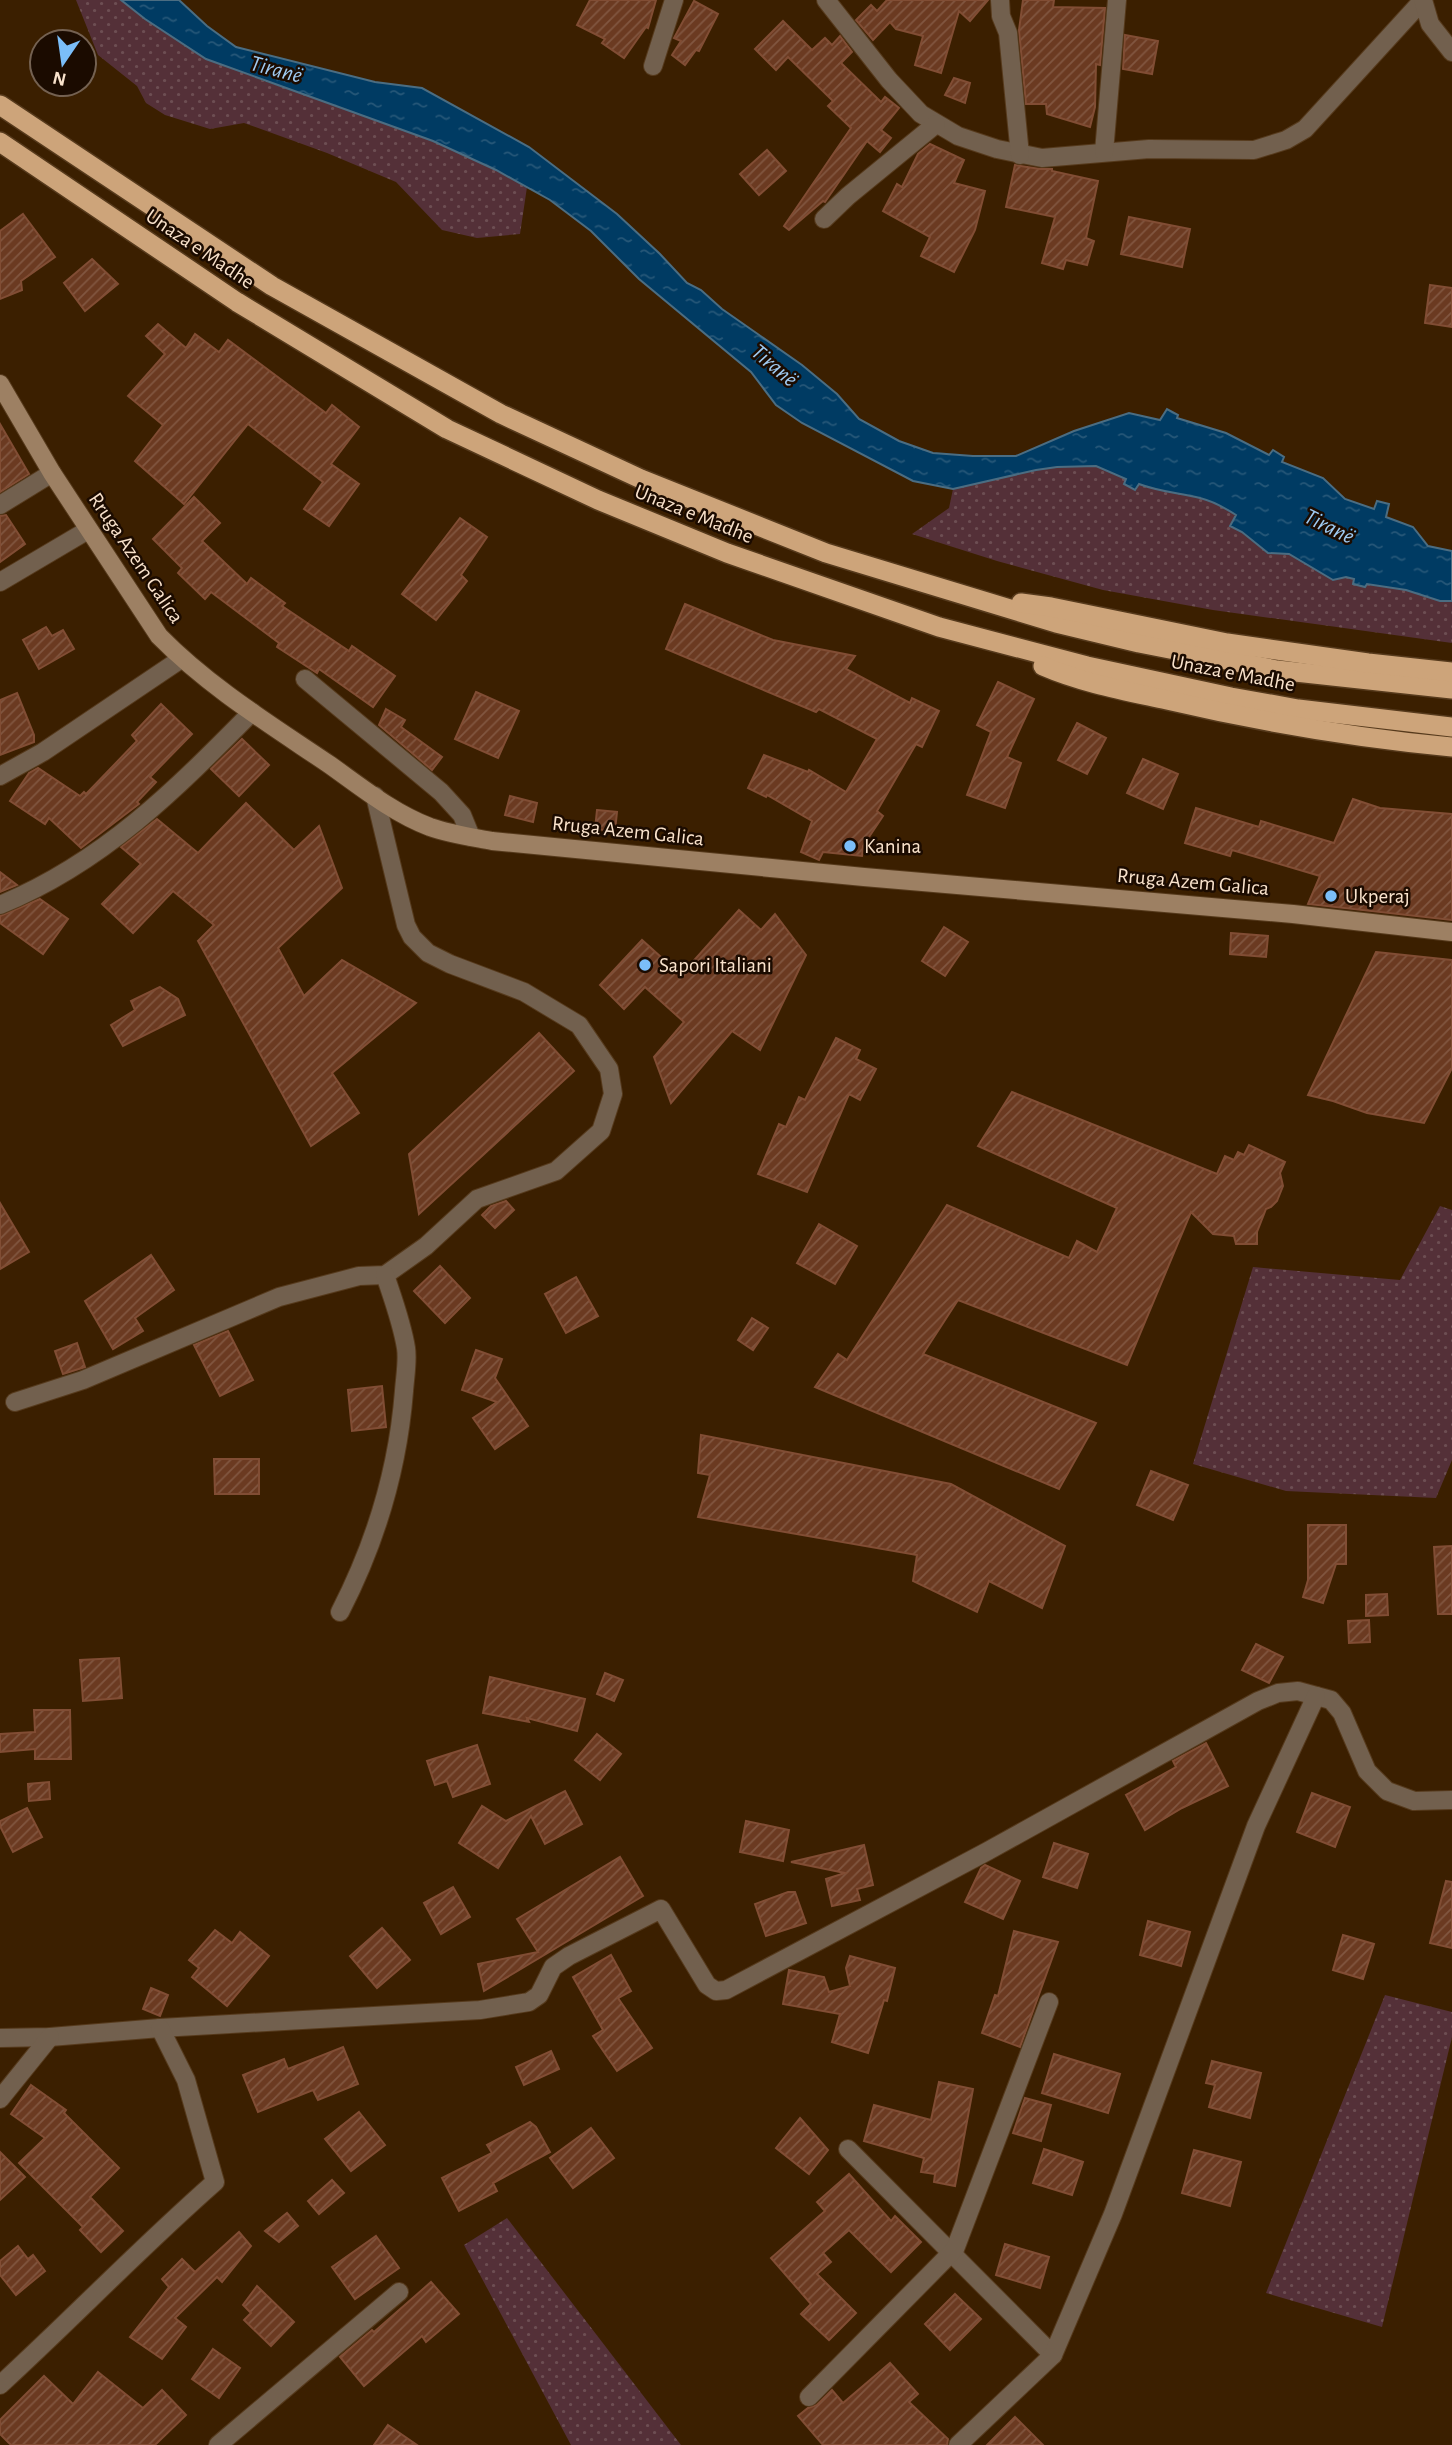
<svg xmlns="http://www.w3.org/2000/svg" width="1452" height="2445" viewBox="0 0 1452 2445" font-family="'Alegreya Sans',sans-serif">
	<style>
		.grass { fill: url(#grass-dots) }
		.water { fill: url(#water-ripples); stroke: #4b6d82; stroke-width: 2 }
		.building { fill: url(#building-hatch); stroke: #814d34; stroke-width: 2 }
		.lines { fill: none; stroke-linecap: round; stroke-linejoin: round }
		.minor-casing { stroke: #563a1c; stroke-width: 20 }
		.secondary-casing { stroke: #563a1c; stroke-width: 20 }
		.trunk-casing { stroke: #563a1c; stroke-width: 22 }
		.minor { stroke: #72604e; stroke-width: 18 }
		.secondary { stroke: #9d8063; stroke-width: 18 }
		.trunk { stroke: #cda47a; stroke-width: 19 }
		.poi-dot { fill: #7bbef9; stroke: #1b0b00; stroke-width: 2.5 }
		.labels { text-anchor: middle; dominant-baseline: central; stroke-width: 5; stroke-linejoin: round; paint-order: stroke }
		.street-label { font-size: 21px; fill: #f9e2cb; stroke: #1b0b00 }
		.poi-label { font-size: 21px; fill: #f9e2cb; stroke: #1b0b00; text-anchor: start }
		.water-label { font-size: 23px; font-style: italic; fill: #9fcaf1; stroke: #1b0b00 }
	</style>
	<defs>
		<pattern id="grass-dots" width="8" height="8" patternUnits="userSpaceOnUse" patternTransform="scale(1.75)"><rect width="8" height="8" fill="#543038"/><path d="M2 2h.1M6 6h.1" fill="none" stroke="#6d4e53" stroke-width="1.8" stroke-linecap="round"/></pattern>
		<pattern id="water-ripples" width="26" height="14" patternUnits="userSpaceOnUse" patternTransform="scale(1.75)"><rect width="26" height="14" fill="#003b63"/><path d="M2 4q2-2 4 0t4 0M15 11q2-2 4 0t4 0" fill="none" stroke="#265778"/></pattern>
		<pattern id="building-hatch" width="6" height="6" patternUnits="userSpaceOnUse" patternTransform="scale(1.75)"><rect width="6" height="6" fill="#6b3a21"/><path d="M-1 1l2-2M0 6l6-6M5 7l2-2" fill="none" stroke="#815640"/></pattern>
	</defs>
	<rect width="100%" height="100%" fill="#3b1f00"/>
	<g class="grass">
		<polygon points="76,0 121,0 145,19 261,80 357,112 433,141 496,170 527,187 520,234 477,238 442,230 396,182 327,153 244,123 210,129 165,115 146,103 137,86 98,55"/>
		<path d="M1096,466L1127,480L1136,490L1139,484C1159,492 1179,493 1200,498C1213,501 1225,509 1237,515L1231,526L1242,532L1267,553L1289,554L1333,580L1346,577L1354,579L1353,583L1366,587V584L1406,590L1440,601H1452V643L1213,610L1103,590L997,561L912,534L949,508L953,489L1036,470L1057,467Z"/>
		<polygon points="1440,1206 1452,1210 1452,1460 1436,1498 1286,1491 1193,1464 1253,1267 1400,1280"/>
		<polygon points="1385,1995 1452,2012 1452,2037 1382,2327 1266,2293"/>
		<polygon points="507,2218 681,2445 571,2445 464,2245"/>
	</g>
	<path class="water" d="M121,0H179L207,26L236,47L375,82L422,88L529,147L617,214L660,254L687,283L701,290L722,309L802,365L837,394L859,419L899,441L933,453L973,456H1016L1074,431L1129,413L1160,420L1167,409L1178,415L1177,418L1226,433L1269,455L1273,450L1284,457L1282,462L1323,478L1345,499L1374,509L1377,501L1389,504L1386,517L1413,527L1428,546L1452,551V601H1440L1406,590L1367,584L1365,587L1353,584L1354,579L1346,577L1333,580L1289,554L1268,553L1242,532L1230,526L1236,515C1225,508 1213,501 1200,498C1180,493 1160,492 1139,484L1135,490L1124,484L1126,479L1096,466L1057,467L1036,470L953,489L913,481L802,423L776,405L751,372L639,279L591,231L550,200L496,170L433,141L206,59L145,19Z"/>
	<g class="building">
		<polygon points="590,0 656,0 648,28 646,27 624,58 602,43 605,39 577,25"/>
		<polygon points="887,0 988,0 970,21 959,11 941,73 915,65 923,36 896,29 890,22 873,40 856,20 871,5 877,11"/>
		<polygon points="1023,0 1054,0 1053,7 1105,8 1100,65 1096,64 1095,107 1090,127 1047,114 1046,104 1026,104 1019,30"/>
		<polygon points="694,1 718,14 699,51 696,50 685,65 672,55 681,41 674,38"/>
		<polygon points="783,21 812,50 825,38 832,45 840,36 852,52 841,63 881,102 885,97 899,108 881,130 891,138 880,152 867,141 825,202 823,201 789,230 784,226 851,128 828,106 833,101 788,57 776,70 755,49"/>
		<polygon points="1125,35 1158,41 1152,74 1123,69"/>
		<polygon points="954,78 970,83 965,103 945,95"/>
		<polygon points="930,144 964,160 954,183 985,191 975,230 954,272 921,256 930,237 883,211 897,184 902,187 918,154"/>
		<polygon points="767,150 786,171 759,195 740,174"/>
		<polygon points="1015,165 1040,169 1052,169 1052,171 1098,181 1086,238 1094,241 1087,265 1066,260 1063,269 1042,263 1055,217 1006,207"/>
		<polygon points="23,214 55,257 21,281 22,290 0,299 0,231"/>
		<polygon points="1129,217 1190,229 1182,267 1121,254"/>
		<polygon points="92,259 118,284 85,311 64,283"/>
		<polygon points="1430,285 1452,288 1452,327 1425,323"/>
		<polygon points="158,324 186,348 195,334 219,352 228,340 326,413 332,405 359,427 331,464 359,484 329,526 304,509 323,482 248,424 184,504 135,461 163,425 128,396 165,354 146,336"/>
		<polygon points="0,424 29,474 0,492"/>
		<polygon points="194,497 220,523 202,541 247,584 251,578 285,603 282,606 349,651 352,646 395,676 373,707 319,669 317,673 277,647 279,643 211,592 205,599 178,573 182,568 153,539"/>
		<polygon points="6,515 25,544 0,562 0,516"/>
		<polygon points="460,518 487,537 461,575 467,581 436,620 402,594"/>
		<polygon points="685,604 773,640 855,656 846,669 910,703 912,698 939,711 922,747 916,744 877,811 883,816 863,846 862,856 823,852 819,860 801,852 812,821 767,795 766,797 748,788 764,755 808,772 809,770 846,792 877,739 819,709 816,712 666,649"/>
		<polygon points="46,627 52,636 63,630 74,649 39,669 23,640"/>
		<polygon points="998,682 1034,699 1007,757 1021,763 1005,808 967,795 991,732 977,725"/>
		<polygon points="476,692 519,711 498,758 455,739"/>
		<polygon points="17,693 34,735 34,742 0,755 0,700"/>
		<polygon points="161,704 192,734 150,777 156,782 137,802 139,804 81,848 49,818 45,824 10,801 29,773 38,768 80,796 84,792 86,794 137,741 132,735"/>
		<polygon points="386,709 405,720 401,727 442,757 432,770 379,725"/>
		<polygon points="1077,723 1106,738 1087,774 1058,760"/>
		<polygon points="242,739 269,765 239,796 211,769"/>
		<polygon points="1143,759 1178,774 1163,809 1127,793"/>
		<polygon points="510,796 537,803 533,822 505,815"/>
		<polygon points="1353,799 1380,808 1452,814 1452,920 1308,904 1320,876 1232,850 1230,856 1185,843 1196,808 1259,827 1261,821 1334,843"/>
		<polygon points="246,803 294,850 319,826 342,888 278,948 304,996 342,960 416,1003 332,1073 359,1113 311,1146 198,941 214,925 173,891 133,933 102,904 141,864 121,847 157,819 198,853"/>
		<polygon points="597,810 617,812 615,831 595,829"/>
		<polygon points="0,872 17,885 0,892"/>
		<polygon points="40,899 68,919 43,954 0,923 0,916"/>
		<polygon points="739,910 761,930 775,914 806,955 760,1050 732,1031 671,1103 654,1057 684,1022 645,987 624,1009 600,985 642,940 681,975"/>
		<polygon points="944,927 968,942 945,976 922,961"/>
		<polygon points="1231,933 1268,936 1266,957 1230,954"/>
		<polygon points="1376,952 1452,960 1452,1068 1424,1123 1367,1113 1333,1101 1308,1095"/>
		<polygon points="160,987 178,999 185,1015 123,1046 111,1025 135,1010 131,1001"/>
		<polygon points="539,1033 574,1071 419,1214 409,1154"/>
		<polygon points="836,1038 860,1050 856,1059 876,1069 860,1100 849,1094 807,1192 758,1174 779,1124 786,1127 799,1097 805,1100"/>
		<polygon points="1012,1092 1217,1174 1225,1156 1234,1160 1238,1152 1244,1155 1249,1145 1285,1162 1280,1173 1283,1186 1277,1201 1271,1207 1266,1209 1257,1232 1257,1244 1236,1244 1234,1236 1213,1234 1191,1212 1127,1365 958,1300 923,1354 1096,1423 1059,1489 815,1387 838,1354 847,1360 947,1205 1069,1258 1077,1241 1097,1252 1117,1208 978,1146"/>
		<polygon points="506,1201 514,1210 495,1228 482,1215 491,1206"/>
		<polygon points="0,1203 29,1252 0,1269"/>
		<polygon points="819,1224 857,1246 835,1284 797,1263"/>
		<polygon points="151,1255 174,1290 135,1318 143,1331 113,1349 85,1301"/>
		<polygon points="440,1266 470,1298 445,1323 414,1291"/>
		<polygon points="576,1277 598,1316 566,1333 545,1294"/>
		<polygon points="752,1318 768,1328 753,1350 738,1340"/>
		<polygon points="228,1331 253,1380 220,1396 194,1345"/>
		<polygon points="77,1343 85,1367 63,1374 55,1351"/>
		<polygon points="476,1350 502,1359 495,1378 528,1426 495,1449 473,1418 497,1402 462,1390"/>
		<polygon points="382,1386 386,1427 352,1431 348,1390"/>
		<polygon points="701,1435 951,1484 1065,1546 1042,1608 989,1581 977,1612 913,1581 917,1555 698,1517 710,1475 698,1473"/>
		<polygon points="214,1459 259,1459 259,1494 215,1494"/>
		<polygon points="1151,1471 1188,1485 1173,1520 1137,1505"/>
		<polygon points="1308,1525 1346,1525 1346,1564 1336,1564 1323,1603 1303,1597 1308,1580"/>
		<polygon points="1452,1546 1452,1614 1438,1614 1434,1547"/>
		<polygon points="1387,1594 1388,1615 1366,1616 1366,1595"/>
		<polygon points="1369,1620 1370,1642 1349,1643 1348,1621"/>
		<polygon points="1256,1644 1283,1657 1269,1683 1242,1670"/>
		<polygon points="119,1658 122,1698 83,1701 80,1660"/>
		<polygon points="605,1673 623,1680 614,1701 597,1694"/>
		<polygon points="490,1677 585,1699 577,1731 527,1718 529,1722 483,1713"/>
		<polygon points="34,1710 70,1710 71,1759 35,1759 35,1749 0,1752 0,1734 35,1732"/>
		<polygon points="597,1734 621,1754 600,1780 575,1760"/>
		<polygon points="1206,1743 1228,1786 1182,1808 1145,1830 1126,1795 1176,1767 1173,1761"/>
		<polygon points="477,1745 490,1784 453,1797 447,1781 435,1785 427,1761"/>
		<polygon points="49,1782 50,1799 29,1801 28,1784"/>
		<polygon points="565,1791 582,1824 545,1844 531,1816 498,1868 459,1843 482,1806 506,1821"/>
		<polygon points="1312,1793 1350,1807 1335,1847 1297,1832"/>
		<polygon points="27,1808 42,1837 13,1852 0,1826 0,1821"/>
		<polygon points="746,1821 789,1830 783,1861 740,1852"/>
		<polygon points="1054,1843 1088,1854 1077,1888 1043,1877"/>
		<polygon points="864,1845 873,1885 857,1889 860,1900 832,1906 826,1879 845,1873 791,1862"/>
		<polygon points="620,1857 643,1896 484,1991 478,1964 538,1952 517,1919"/>
		<polygon points="985,1865 1020,1881 1003,1919 965,1902 981,1868"/>
		<polygon points="1446,1881 1452,1882 1452,1948 1430,1943"/>
		<polygon points="453,1887 470,1917 441,1934 424,1903"/>
		<polygon points="788,1892 795,1892 806,1923 766,1936 755,1904"/>
		<polygon points="1148,1921 1190,1932 1181,1966 1140,1955"/>
		<polygon points="382,1928 410,1960 377,1988 350,1956"/>
		<polygon points="215,1930 232,1943 240,1932 269,1956 227,2006 192,1977 199,1968 189,1960"/>
		<polygon points="1014,1931 1058,1942 1020,2047 982,2033 995,1995 998,1996"/>
		<polygon points="1343,1935 1374,1944 1363,1979 1333,1970"/>
		<polygon points="611,1955 631,1991 618,1998 652,2048 617,2071 593,2036 603,2030 573,1977"/>
		<polygon points="850,1956 895,1968 887,2001 884,2000 868,2053 832,2042 840,2014 783,2004 789,1970 824,1977 829,1992 850,1986 846,1968"/>
		<polygon points="151,1988 168,1995 160,2016 143,2009"/>
		<polygon points="343,2047 358,2084 318,2100 313,2090 258,2112 243,2075 284,2059 288,2069"/>
		<polygon points="551,2051 559,2069 524,2085 516,2067"/>
		<polygon points="1054,2054 1120,2074 1108,2113 1042,2093"/>
		<polygon points="1212,2061 1261,2073 1250,2118 1209,2107 1215,2085 1206,2083"/>
		<polygon points="939,2082 973,2089 955,2186 934,2182 935,2174 921,2172 924,2158 864,2141 874,2105 931,2120"/>
		<polygon points="31,2085 66,2110 64,2113 119,2168 90,2197 123,2231 101,2252 80,2230 83,2227 19,2163 45,2138 11,2114"/>
		<polygon points="1025,2098 1051,2105 1041,2141 1013,2133"/>
		<polygon points="359,2112 385,2145 351,2171 325,2139"/>
		<polygon points="800,2118 828,2150 809,2174 776,2148"/>
		<polygon points="530,2122 536,2127 550,2152 493,2183 497,2191 459,2211 442,2178 492,2153 487,2145"/>
		<polygon points="591,2128 614,2158 573,2188 550,2158"/>
		<polygon points="1044,2149 1083,2162 1072,2195 1033,2183"/>
		<polygon points="1194,2150 1241,2162 1230,2206 1182,2193"/>
		<polygon points="0,2152 25,2177 0,2200"/>
		<polygon points="849,2174 891,2221 895,2216 921,2242 891,2272 849,2230 823,2253 831,2262 817,2274 856,2313 829,2340 801,2314 811,2304 771,2258 825,2211 817,2202"/>
		<polygon points="332,2180 344,2193 319,2214 308,2201"/>
		<polygon points="287,2213 298,2226 279,2242 265,2231"/>
		<polygon points="239,2232 251,2246 222,2282 217,2277 175,2318 186,2327 162,2359 130,2337 169,2287 162,2279 182,2259 195,2272"/>
		<polygon points="376,2236 399,2268 355,2299 332,2267"/>
		<polygon points="1005,2244 1049,2257 1040,2288 996,2275"/>
		<polygon points="18,2246 28,2259 33,2255 45,2271 16,2295 0,2275 0,2261"/>
		<polygon points="431,2282 459,2314 426,2342 422,2336 364,2386 340,2357 372,2330 374,2332"/>
		<polygon points="257,2286 294,2322 271,2346 244,2320 251,2313 243,2305"/>
		<polygon points="955,2294 981,2319 950,2350 925,2324"/>
		<polygon points="213,2349 240,2368 219,2398 192,2379"/>
		<polygon points="890,2363 918,2394 909,2402 948,2439 947,2445 823,2445 798,2416 808,2408 817,2405 832,2390 843,2403"/>
		<polygon points="98,2372 143,2408 162,2390 186,2415 155,2445 11,2445 0,2434 0,2420 44,2376 73,2404"/>
		<polygon points="1015,2417 1043,2445 987,2445"/>
		<polygon points="388,2425 417,2445 374,2445"/>
	</g>
	<g class="lines">
		<defs>
			<g id="minor">
				<polyline points="826,0 889,80 921,114 958,136 997,149 1042,158 1149,149 1254,150 1286,140 1305,129 1423,0"/>
				<polyline points="1000,0 1001,16 1008,33 1020,155"/>
				<polyline points="1423,0 1430,24 1452,52"/>
				<polyline points="653,66 674,0"/>
				<polyline points="1104,152 1117,0"/>
				<polyline points="824,219 848,196 936,124"/>
				<polyline points="0,505 52,473"/>
				<polyline points="0,582 88,530"/>
				<polyline points="305,679 441,792 462,815 471,837"/>
				<polyline points="0,776 43,752 181,659"/>
				<path d="M0,905C104,862 175,790 252,712"/>
				<polyline points="15,1402 83,1380 279,1297 359,1276 385,1275 426,1246 477,1199 556,1171 601,1131 613,1094 609,1069 579,1025 524,992 450,964 428,953 412,937 406,925 375,796"/>
				<path d="M340,1612C375,1544 398,1468 404,1391C405,1377 408,1361 406,1348C402,1323 393,1299 385,1275"/>
				<polyline points="0,2038 50,2037 160,2028 480,2010 529,2002 539,1995 553,1967 569,1956 661,1909 707,1985 716,1991 726,1990 986,1852 1258,1701 1278,1693 1298,1691 1331,1700 1342,1713 1367,1771 1387,1791 1414,1801 1452,1800"/>
				<polyline points="0,2099 50,2037"/>
				<polyline points="848,2149 1053,2355"/>
				<path d="M0,2385C73,2318 141,2247 215,2182L186,2080L160,2028"/>
				<polyline points="809,2397 955,2249 1049,2002"/>
				<polyline points="218,2445 399,2292"/>
				<polyline points="958,2445 1053,2355 1113,2214 1256,1826 1316,1696"/>
			</g>
			<path id="secondary" d="M0,384L52,473L159,636C209,687 271,725 330,765C361,787 393,813 430,827C450,834 471,837 492,841L864,877L1293,914L1452,932"/>
			<g id="trunk">
				<polyline points="0,105 272,286 501,414 641,479 826,553 1056,623 1139,643 1277,670 1452,689"/>
				<polyline points="0,142 237,302 447,429 598,500 727,553 939,627 1087,666 1231,697 1298,709 1452,727"/>
				<polyline points="1021,603 1051,607 1227,643 1368,663 1452,672"/>
				<path d="M1043,666C1082,683 1126,691 1167,700C1261,722 1356,738 1452,747"/>
			</g>
		</defs>
		<use href="#minor" class="minor-casing"/>
		<use href="#secondary" class="secondary-casing"/>
		<use href="#trunk" class="trunk-casing"/>
		<use href="#minor" class="minor"/>
		<use href="#secondary" class="secondary"/>
		<use href="#trunk" class="trunk"/>
	</g>
	<g class="poi-dot">
		<circle cx="850" cy="846" r="7"/>
		<circle cx="1331" cy="896" r="7"/>
		<circle cx="645" cy="965" r="7"/>
	</g>
	<g class="labels">
		<g class="street-label">
			<text transform="translate(200 249) rotate(34)">Unaza e Madhe</text>
			<text transform="translate(694 514) rotate(22)">Unaza e Madhe</text>
			<text transform="translate(136 558) rotate(56)">Rruga Azem Galica</text>
			<text transform="translate(1233 673) rotate(11)">Unaza e Madhe</text>
			<text transform="translate(628 831) rotate(6)">Rruga Azem Galica</text>
			<text transform="translate(1193 882) rotate(5)">Rruga Azem Galica</text>
		</g>
		<g class="poi-label">
			<text x="864" y="846">Kanina</text>
			<text x="1345" y="896">Ukperaj</text>
			<text x="659" y="965">Sapori Italiani</text>
		</g>
		<g class="water-label">
			<text transform="translate(276 70) rotate(15)">Tiranë</text>
			<text transform="translate(774 366) rotate(40)">Tiranë</text>
			<text transform="translate(1329 527) rotate(26)">Tiranë</text>
		</g>
	</g>
	<g transform="translate(63 63) rotate(193)"><circle r="33" fill="#1b0b00" stroke="#746151" stroke-width="2"/>
	<path d="M0-5L12 26L0 18L-12 26Z" fill="#7bbef9"/>
	<text y="-10" font-size="19" font-weight="bold" text-anchor="middle" fill="#f9e2cb">N</text>
	</g>
</svg>
